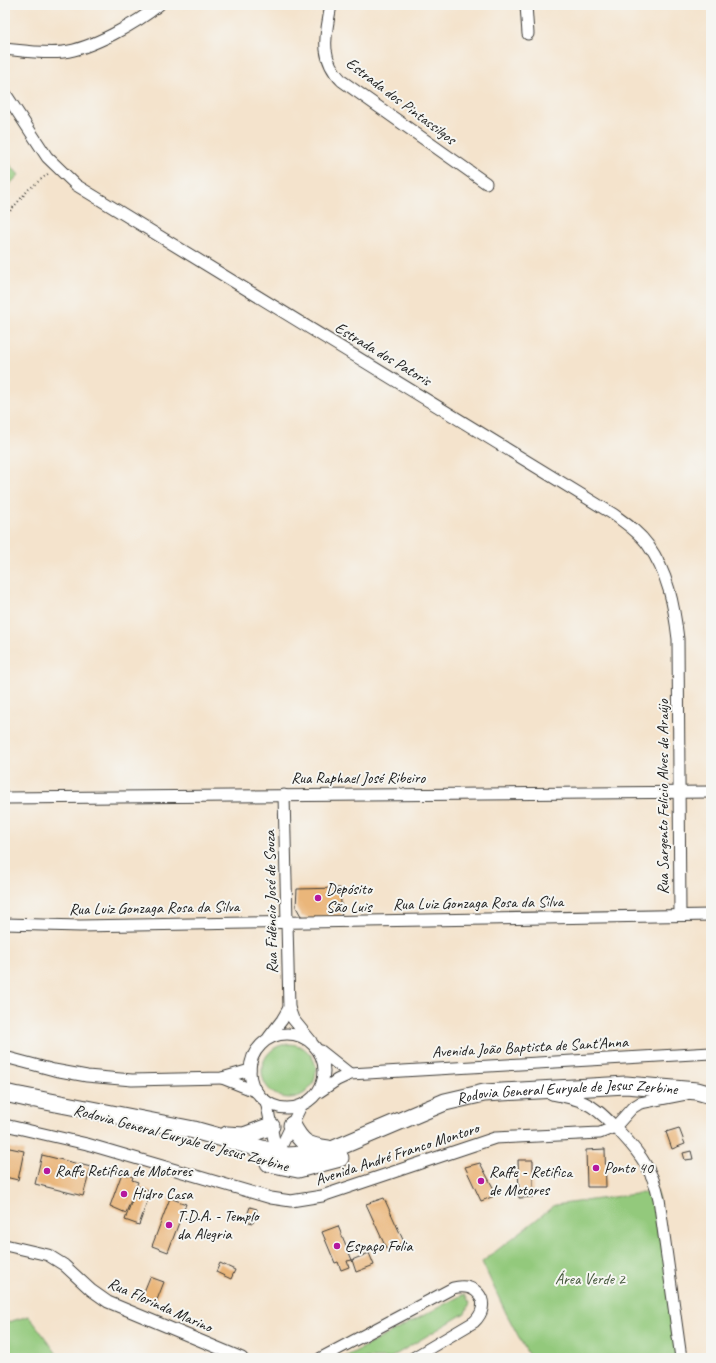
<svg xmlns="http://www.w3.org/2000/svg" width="716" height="1363" viewBox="0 0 716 1363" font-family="Caveat,sans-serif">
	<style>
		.green { fill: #93c97b; stroke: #58724c }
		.building { fill: #eab67a }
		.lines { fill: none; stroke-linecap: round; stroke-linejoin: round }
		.minor-casing { stroke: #3c3a36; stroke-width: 13 }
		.primary-casing { stroke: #3c3a36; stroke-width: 19 }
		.path { stroke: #3c3a36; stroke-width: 2; stroke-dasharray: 1 3; stroke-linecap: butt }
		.minor { stroke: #fff; stroke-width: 11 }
		.primary { stroke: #fff; stroke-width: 17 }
		.poi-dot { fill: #b5179e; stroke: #f6f6f2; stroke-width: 1.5 }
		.labels { text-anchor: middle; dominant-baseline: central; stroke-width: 4; stroke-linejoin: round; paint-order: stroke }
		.street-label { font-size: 16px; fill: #1c1c1c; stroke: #f6f6f2 }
		.poi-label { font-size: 16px; fill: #1c1c1c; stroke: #f6f6f2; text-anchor: start }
		.park-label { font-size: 16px; fill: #46593d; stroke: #f6f6f2 }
	</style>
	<rect width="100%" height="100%" fill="#f6f6f2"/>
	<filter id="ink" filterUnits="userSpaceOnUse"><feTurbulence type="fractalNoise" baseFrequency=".025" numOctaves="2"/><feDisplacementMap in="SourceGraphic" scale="8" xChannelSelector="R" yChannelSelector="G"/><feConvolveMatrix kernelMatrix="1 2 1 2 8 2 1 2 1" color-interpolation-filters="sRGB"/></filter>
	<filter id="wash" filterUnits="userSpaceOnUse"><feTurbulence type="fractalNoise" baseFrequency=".012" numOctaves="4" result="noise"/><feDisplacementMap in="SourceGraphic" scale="16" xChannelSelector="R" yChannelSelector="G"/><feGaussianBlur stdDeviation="0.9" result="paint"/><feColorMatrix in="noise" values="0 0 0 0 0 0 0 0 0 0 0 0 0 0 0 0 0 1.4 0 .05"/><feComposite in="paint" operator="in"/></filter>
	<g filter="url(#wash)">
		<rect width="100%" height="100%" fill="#f4e3cc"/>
		<g class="green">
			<polygon points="5,159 19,175 5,189"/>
			<circle cx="289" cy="1071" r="27"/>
			<polygon points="657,1191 681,1358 530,1358 506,1313 482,1262 555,1205"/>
			<polygon points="464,1294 470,1303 465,1313 390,1358 343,1358"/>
			<polygon points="29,1316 60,1358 5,1358 5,1323"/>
		</g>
		<g id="blocks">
			<g class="building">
				<polygon points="340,888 342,919 312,919 301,916 296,907 297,889"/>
				<polygon points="679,1128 685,1144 672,1149 666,1132"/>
				<polygon points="5,1147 24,1151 18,1180 5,1177"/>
				<polygon points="605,1149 606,1187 587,1187 586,1150"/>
				<polygon points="691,1151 693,1159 685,1160 683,1153"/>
				<polygon points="42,1155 91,1167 83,1196 35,1184"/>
				<polygon points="518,1160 533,1160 533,1197 519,1198"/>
				<polygon points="480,1163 497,1195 481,1201 465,1167"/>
				<polygon points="122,1173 133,1177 132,1180 138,1182 126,1213 110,1206"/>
				<polygon points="137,1186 151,1191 139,1225 125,1220"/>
				<polygon points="170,1198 186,1204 168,1252 152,1246"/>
				<polygon points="384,1198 404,1242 387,1250 366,1204"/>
				<polygon points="250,1207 257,1209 253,1223 245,1221"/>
				<polygon points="338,1226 352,1260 347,1261 349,1267 341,1270 338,1262 335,1263 322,1232"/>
				<polygon points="369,1253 374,1265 356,1272 352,1260"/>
				<polygon points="220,1263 235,1270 231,1279 216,1272"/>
				<polygon points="150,1277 164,1282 155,1305 141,1299"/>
			</g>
		</g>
	</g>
	<g filter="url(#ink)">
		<use href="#blocks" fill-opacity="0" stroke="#3c3a36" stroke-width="1"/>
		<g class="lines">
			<defs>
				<g id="minor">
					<path d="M331,5C326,34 318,57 342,81L486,183"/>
					<polyline points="526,5 528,34"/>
					<path d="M5,49C24,51 44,54 63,52C91,49 137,23 159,5"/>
					<path d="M5,93L47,157L76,185L613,514C625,523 639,532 648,545C668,573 674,605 678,639L680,915"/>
					<polyline points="284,795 289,1008 293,1019 311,1041"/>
					<polyline points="5,798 711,792"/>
					<polyline points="5,924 80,926 711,915"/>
					<circle cx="287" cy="1071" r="37"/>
					<polyline points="269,1037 282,1020 289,1008"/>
					<polyline points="321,1051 350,1074"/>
					<polyline points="5,1057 54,1070 87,1076 132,1080 222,1078 250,1070"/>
					<polyline points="222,1078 257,1092"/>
					<polyline points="319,1092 337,1080 350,1074 711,1053"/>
					<path d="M552,1094C563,1096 575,1098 585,1103C596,1108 604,1116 612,1124C634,1146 653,1168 659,1199L681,1358"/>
					<polyline points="266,1101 277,1155"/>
					<polyline points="5,1125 87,1144 271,1198 291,1201 322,1196 495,1138 600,1133 615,1127 632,1108 640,1103 686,1094"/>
					<polyline points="277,1155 301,1106"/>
					<polyline points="5,1245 48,1255 64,1265 91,1290 108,1302 242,1358"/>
					<path d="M321,1358L453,1288C478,1281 493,1304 474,1322L413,1358"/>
				</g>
				<g id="primary">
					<polyline points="5,1093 31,1099"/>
					<path id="s1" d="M20,1096L194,1130L287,1156L305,1155L334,1149L445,1102L484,1093L626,1085L697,1091L711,1095"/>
					<path d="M292,1125C302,1144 307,1146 328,1149"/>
					<polyline points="227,1135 244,1136 271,1126"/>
					<polyline points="269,1163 298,1169 340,1158"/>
				</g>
			</defs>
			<use href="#minor" class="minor-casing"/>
			<use href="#primary" class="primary-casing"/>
			<polyline class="path" points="5,217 29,189 49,173"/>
			<use href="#minor" class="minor"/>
			<use href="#primary" class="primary"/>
		</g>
	</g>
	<g class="poi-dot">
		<circle cx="318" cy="898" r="4"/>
		<circle cx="596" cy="1168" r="4"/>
		<circle cx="47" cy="1171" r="4"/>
		<circle cx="481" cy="1181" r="4"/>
		<circle cx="124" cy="1194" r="4"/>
		<circle cx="169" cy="1225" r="4"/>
		<circle cx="337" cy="1246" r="4"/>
	</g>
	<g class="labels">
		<g class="street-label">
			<text transform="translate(401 101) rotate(37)">Estrada dos Pintassilgos</text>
			<text transform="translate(383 354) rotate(31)">Estrada dos Patoris</text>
			<text x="358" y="778">Rua Raphael José Ribeiro</text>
			<text transform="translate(663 797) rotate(-90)">Rua Sargento Felicio Alves de Araújo</text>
			<text transform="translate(271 902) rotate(-91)">Rua Fidêncio José de Souza</text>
			<text transform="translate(478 903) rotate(-1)">Rua Luiz Gonzaga Rosa da Silva</text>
			<text transform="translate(154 908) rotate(-1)">Rua Luiz Gonzaga Rosa da Silva</text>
			<text transform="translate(530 1047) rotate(-3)">Avenida João Baptista de Sant'Anna</text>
			<text stroke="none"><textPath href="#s1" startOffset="565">Rodovia General Euryale de Jesus Zerbine</textPath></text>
			<text transform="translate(181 1138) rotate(15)">Rodovia General Euryale de Jesus Zerbine</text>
			<text transform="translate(397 1154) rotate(-18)">Avenida André Franco Montoro</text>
			<text transform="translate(160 1305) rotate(24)">Rua Florinda Marino</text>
		</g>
		<g class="poi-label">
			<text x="326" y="889">Depósito<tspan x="326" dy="18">São Luis</tspan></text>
			<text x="604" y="1168">Ponto 40</text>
			<text x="55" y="1171">Raffe Retifica de Motores</text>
			<text x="489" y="1172">Raffe - Retifica<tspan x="489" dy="18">de Motores</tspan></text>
			<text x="132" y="1194">Hidro Casa</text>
			<text x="177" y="1216">T.D.A. - Templo<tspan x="177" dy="18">da Alegria</tspan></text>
			<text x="345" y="1246">Espaço Folia</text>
		</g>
		<g class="park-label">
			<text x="590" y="1279">Área Verde 2</text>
		</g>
	</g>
	<rect width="716" height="1363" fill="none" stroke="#f6f6f2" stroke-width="20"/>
</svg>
